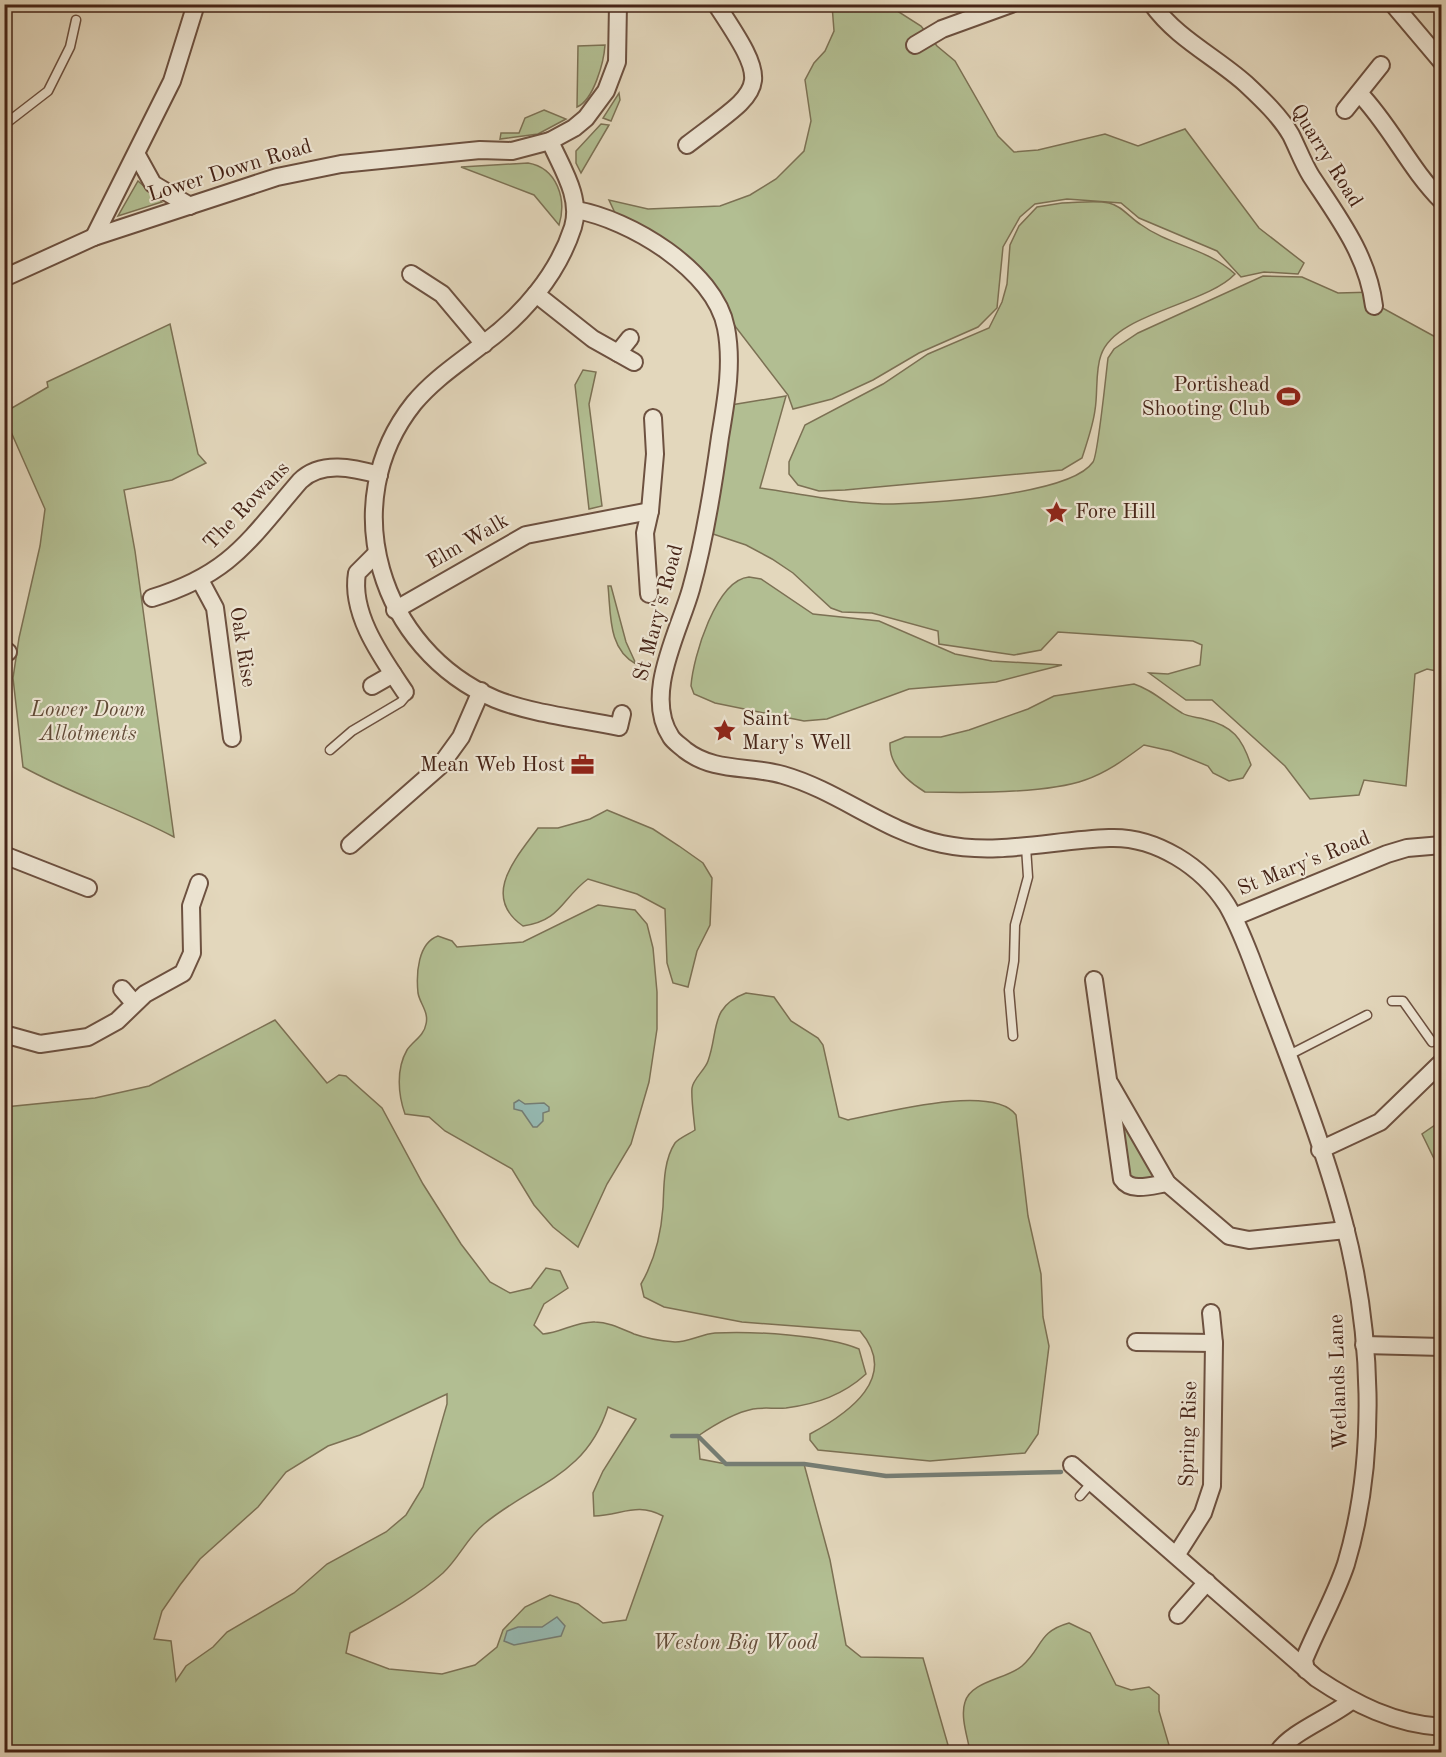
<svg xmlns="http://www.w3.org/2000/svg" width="1446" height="1757" viewBox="0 0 1446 1757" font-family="'Old Standard TT',serif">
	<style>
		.green { fill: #b2be92; stroke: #7c7154; stroke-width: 1.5; fill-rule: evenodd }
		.water { fill: #95b9b2; stroke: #757d74; stroke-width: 1.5 }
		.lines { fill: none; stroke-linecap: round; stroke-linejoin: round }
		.stream { stroke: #757d74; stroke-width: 4.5 }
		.lane-casing { stroke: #6d5140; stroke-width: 11 }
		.street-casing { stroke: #6d5140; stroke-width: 20 }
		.lane { stroke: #ede5d3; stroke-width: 8 }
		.street { stroke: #ede5d3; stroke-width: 16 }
		.labels { text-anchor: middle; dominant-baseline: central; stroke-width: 4.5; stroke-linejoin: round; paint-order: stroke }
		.street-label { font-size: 21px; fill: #462417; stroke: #ede5d3 }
		.poi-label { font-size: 21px; fill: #462417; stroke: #ede5d3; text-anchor: end }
		.park-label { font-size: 21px; font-style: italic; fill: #614a36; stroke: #ede5d3 }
	</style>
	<rect width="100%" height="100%" fill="#e3d7bc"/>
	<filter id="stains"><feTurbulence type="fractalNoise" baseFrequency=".00333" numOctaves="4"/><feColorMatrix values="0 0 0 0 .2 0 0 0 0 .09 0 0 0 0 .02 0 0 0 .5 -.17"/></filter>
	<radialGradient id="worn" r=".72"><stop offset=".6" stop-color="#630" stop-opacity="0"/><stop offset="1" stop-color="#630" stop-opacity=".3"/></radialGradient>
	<g class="green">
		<polygon points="832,5 888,5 921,26 937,46 955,61 998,136 1014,152 1038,150 1105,134 1138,146 1185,129 1259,228 1304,263 1298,274 1264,272 1241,277 1217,251 1139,218 1121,203 1067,199 1035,204 1020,217 1003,247 997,308 978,327 919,353 873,380 832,399 793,409 788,395 675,248 615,213 609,200 648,209 720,206 750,195 776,179 804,151 811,121 805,80 814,63 825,51 834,31"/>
		<path d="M605,45C604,61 594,100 577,107L578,46Z"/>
		<polygon points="619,93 620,100 611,121 603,118"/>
		<polygon points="544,110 566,119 538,134 500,139 501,133 519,133 525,118"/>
		<polygon points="601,124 609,125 581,173 576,163 576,151"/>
		<path d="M528,163C557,168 567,199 559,225L534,195L461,167Z"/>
		<polygon points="138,181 162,202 118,216"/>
		<path d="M1062,203C1077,203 1094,200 1109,203C1122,206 1129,217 1140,224C1170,246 1207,248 1235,274C1206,305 1115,313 1101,355C1095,371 1098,393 1095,410C1093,426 1087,442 1082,458L1062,470L845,490L819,491L798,485L789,474V462L805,425L883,384L928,354L989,328L1002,302L1007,284L1010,245L1019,226L1037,207Z"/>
		<path d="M1263,276L1302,277L1338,293L1375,292L1377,305L1441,340V672L1427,669L1415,674L1406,786L1364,780L1359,795L1310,799L1285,766L1212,700H1186L1149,673L1168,674L1200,665L1202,645L1193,641L1058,632L1041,650L1014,655L939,644L938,631L872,613L842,612L831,608L793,573L772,559L746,545L704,531L725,406L786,396L760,488C801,494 842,503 883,504C924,504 1070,496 1093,462C1098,455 1106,374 1108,358L1114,349L1138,333Z"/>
		<path d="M170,324L198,454L206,463L172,480L124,490L135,551L174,837C125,811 72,794 23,767L13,678L19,638L40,546L45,509L4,416L5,412L48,387L47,382Z"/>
		<polygon points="583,370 596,372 589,404 602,506 589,509 575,385"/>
		<path d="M749,577L761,579L813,614L879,621L955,654L992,661L1062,665L996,682L909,689L827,719L804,721L715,703L694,694L691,686C693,657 716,580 749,577Z"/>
		<path d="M608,586H611L626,642L636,664C608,649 611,615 608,586Z"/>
		<path d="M1134,684C1153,690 1165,703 1182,713C1188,717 1197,717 1204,719C1233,726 1242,738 1251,765L1243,778L1229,781L1213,773L1208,766L1171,751L1144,745C1125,759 1108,772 1085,780C1046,794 968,793 925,792C907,781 889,765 890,743L905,737H941L969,730L1028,709L1054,696Z"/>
		<path d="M607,810L653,829L679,846L703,863L712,878L710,925L697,951L688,987L673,983L667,963L665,909L637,894L588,879C562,898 561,921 523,926C480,896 517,857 538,828H558L590,819Z"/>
		<path d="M598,905L635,910L647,924L653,948L657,992V1029L649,1082L631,1144L607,1184L578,1247L553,1227L534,1205L512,1169L445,1131L429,1117L405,1114C398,1094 396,1069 407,1050C413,1041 424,1036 426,1024C429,1012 420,1004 418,993C416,973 418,943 438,936L452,941L457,947L523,942Z"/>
		<path d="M746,993L774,997L791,1021L818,1038L823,1045L839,1117L848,1120C883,1113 993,1083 1016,1115L1028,1216L1041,1274L1043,1317L1049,1346L1038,1434L1025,1453L930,1461L818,1450L810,1440V1434C849,1413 900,1377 860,1331L742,1322L664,1307L644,1297L641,1284C655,1260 661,1235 663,1207C664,1188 663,1161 675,1143C679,1138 689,1134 695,1130C694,1120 691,1097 692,1088C693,1079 705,1070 708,1061C719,1031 709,1007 746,993Z"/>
		<path d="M275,1020L327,1083L339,1075L346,1076L382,1108L423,1184L461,1244L490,1282L510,1293L531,1288L546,1268L560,1271L568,1288L544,1304L534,1325L543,1334C561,1333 576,1321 595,1322C609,1322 622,1329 634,1334C645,1338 663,1341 675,1342C688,1342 702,1334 715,1333C752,1331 826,1335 859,1349L866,1374C843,1395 817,1404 786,1408C775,1409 763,1407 753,1409C733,1413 714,1425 698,1436L700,1459L726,1464H804L830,1560L846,1645L861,1657L923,1658L950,1752H5V1107L95,1098L149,1086ZM447,1394V1404L423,1487L406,1515L386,1532L327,1564L294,1593L227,1632L213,1647L186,1666L176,1681L171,1641L154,1639L162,1611L180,1585L200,1559L258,1507L286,1472L328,1446L360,1435ZM608,1407L636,1419L603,1471L593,1493L594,1516C622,1515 637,1502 663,1516L626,1620L603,1623L578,1604L550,1595L525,1607L503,1630L497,1647L475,1665L442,1674L389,1669L346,1653L350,1633C382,1615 416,1597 443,1573C459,1558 467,1538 484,1524C533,1483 586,1477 608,1407Z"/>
		<polygon points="1441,1121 1442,1173 1441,1173 1422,1134"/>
		<polygon points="1122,1123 1153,1171 1153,1178 1129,1180"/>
		<path d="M1069,1623L1090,1633L1116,1685L1131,1690L1149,1687L1159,1695V1711L1171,1752H970C968,1738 960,1717 965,1702C971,1681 1007,1679 1022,1666C1043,1648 1037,1632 1069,1623Z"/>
	</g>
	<g class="water">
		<polygon points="519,1100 525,1104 544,1103 549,1107 549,1111 543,1113 543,1121 537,1127 533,1127 522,1111 514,1109 514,1103"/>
		<polygon points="557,1617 565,1626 561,1636 514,1645 504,1641 507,1631 518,1627 542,1627"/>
	</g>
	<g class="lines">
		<polyline class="stream" points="672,1436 698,1436 726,1464 804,1464 886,1476 1061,1472"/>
		<defs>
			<g id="lane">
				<polyline points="4,125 48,91 70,47 76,20"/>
				<polyline points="330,750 352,731 401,702 406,696 405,692"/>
				<polyline points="1392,1001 1403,1001 1432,1042"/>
				<polyline points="1013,1036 1009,990 1014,961 1015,925 1028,877 1026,847"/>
				<polyline points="1287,1056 1367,1015"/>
				<polyline points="1080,1496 1092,1482"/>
			</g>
			<g id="street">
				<path d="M1152,4C1176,38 1216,57 1246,84C1262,99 1280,116 1291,135C1298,149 1303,163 1311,176C1338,217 1368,256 1374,306"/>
				<polyline points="1393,4 1442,62"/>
				<polyline points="915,45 942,29 1011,4"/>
				<path d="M1359,93C1391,126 1409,168 1442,201"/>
				<polyline points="1345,110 1381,65"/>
				<path d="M550,141C561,167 582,197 573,227C558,274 523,315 483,344C459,363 434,379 414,403C334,503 380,650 495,699C529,713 581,719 619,727L622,714"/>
				<path d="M687,145C764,86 774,91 716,4"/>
				<polyline points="137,155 153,184 190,206"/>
				<path d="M576,210C629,219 715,270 726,328C733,364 726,401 720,437C713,488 705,539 691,589C679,632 643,695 671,737C674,742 681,746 685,750C715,773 749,765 783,775C839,791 885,832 942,844C998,856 1053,840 1109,838C1156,836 1203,867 1227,905C1237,922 1244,940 1251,958C1283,1044 1321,1135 1344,1223C1372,1330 1378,1457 1346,1564C1335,1597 1317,1628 1304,1660L1306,1670"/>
				<polyline points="94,237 172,81 196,4"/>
				<polyline points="411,274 442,294 484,344"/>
				<polyline points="4,278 94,237 277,177 341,164 480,150 512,151 550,141 574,128 586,118 606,91 617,62 618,4"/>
				<polyline points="536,294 593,339 634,362"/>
				<polyline points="618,353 630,338"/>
				<path d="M377,553L357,573C350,615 383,659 405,692"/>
				<polyline points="200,580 215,608 232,738"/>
				<polyline points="649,594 645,533 650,511 655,454 653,418"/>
				<path d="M152,598C231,574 249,540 300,481C321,460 354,468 379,475"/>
				<polyline points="395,610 526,535 650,511"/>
				<polyline points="4,653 8,652"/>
				<polyline points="372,686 393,674"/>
				<polyline points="350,845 440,766 461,737 481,691"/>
				<polyline points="4,855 88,888"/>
				<polyline points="1234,917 1387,854 1407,848 1442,845"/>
				<path d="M1094,980L1122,1179C1131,1193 1153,1185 1167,1183"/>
				<polyline points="122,989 134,1003"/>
				<polyline points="4,1034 40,1044 88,1037 117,1021 145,994 183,973 192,953 191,906 199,883"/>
				<polyline points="1110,1084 1167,1183 1229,1236 1249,1240 1346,1230"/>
				<polyline points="1320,1150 1380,1122 1442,1062"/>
				<polyline points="1136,1342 1214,1343"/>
				<polyline points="1364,1345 1442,1347"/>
				<path d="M1072,1465L1316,1678C1355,1704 1394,1724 1442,1727"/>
				<polyline points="1177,1554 1203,1513 1212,1486 1214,1343 1211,1313"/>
				<polyline points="1178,1615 1207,1582"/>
				<path d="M1278,1752C1291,1732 1330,1718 1351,1701"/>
			</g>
		</defs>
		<use href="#lane" class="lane-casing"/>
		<use href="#street" class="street-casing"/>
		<use href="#lane" class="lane"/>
		<use href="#street" class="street"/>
	</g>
	<defs>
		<symbol id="stadium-bare" viewBox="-9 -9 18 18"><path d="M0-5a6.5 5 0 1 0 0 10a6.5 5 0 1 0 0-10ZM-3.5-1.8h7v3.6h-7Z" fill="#8f2418" stroke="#ede5d3" stroke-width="2.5" paint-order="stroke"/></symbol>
		<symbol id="sight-bare" viewBox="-9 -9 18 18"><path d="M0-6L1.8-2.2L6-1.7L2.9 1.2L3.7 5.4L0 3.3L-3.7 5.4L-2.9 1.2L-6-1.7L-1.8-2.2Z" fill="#8f2418" stroke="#ede5d3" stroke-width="2.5" paint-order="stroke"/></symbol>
		<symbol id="office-bare" viewBox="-9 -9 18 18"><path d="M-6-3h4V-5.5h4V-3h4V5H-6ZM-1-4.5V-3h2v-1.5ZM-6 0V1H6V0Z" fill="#8f2418" stroke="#ede5d3" stroke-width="2.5" paint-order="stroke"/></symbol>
	</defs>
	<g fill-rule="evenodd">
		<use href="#stadium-bare" x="1272" y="380" width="33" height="33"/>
		<use href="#sight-bare" x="1040" y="496" width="33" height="33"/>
		<use href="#sight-bare" x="708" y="714" width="33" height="33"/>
		<use href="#office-bare" x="566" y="748" width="33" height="33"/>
	</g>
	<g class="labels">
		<g class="street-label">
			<text transform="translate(1326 156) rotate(58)">Quarry Road</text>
			<text transform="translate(230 171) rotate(-17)">Lower Down Road</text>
			<text transform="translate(247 506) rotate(-46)">The Rowans</text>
			<text transform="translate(468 542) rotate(-30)">Elm Walk</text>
			<text transform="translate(659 613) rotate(-75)">St Mary's Road</text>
			<text transform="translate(242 647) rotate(81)">Oak Rise</text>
			<text transform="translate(1304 864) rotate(-22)">St Mary's Road</text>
			<text transform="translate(1339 1382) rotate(-92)">Wetlands Lane</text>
			<text transform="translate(1189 1434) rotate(-88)">Spring Rise</text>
		</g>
		<g class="poi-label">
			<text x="1270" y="385">Portishead<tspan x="1270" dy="24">Shooting Club</tspan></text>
			<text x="1075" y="512" text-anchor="start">Fore Hill</text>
			<text x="742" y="719" text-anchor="start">Saint<tspan x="742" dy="24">Mary's Well</tspan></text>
			<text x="565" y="765">Mean Web Host</text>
		</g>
		<g class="park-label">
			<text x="88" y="710">Lower Down<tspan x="88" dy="24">Allotments</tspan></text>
			<text x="735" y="1643">Weston Big Wood</text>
		</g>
	</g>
	<rect width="1446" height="1757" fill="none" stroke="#e3d7bc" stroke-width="24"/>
	<rect x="6" y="6" width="1434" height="1745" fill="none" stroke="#462417" stroke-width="3"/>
	<rect x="12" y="12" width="1422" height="1733" fill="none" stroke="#462417" stroke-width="1.5"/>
	<rect width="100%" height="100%" filter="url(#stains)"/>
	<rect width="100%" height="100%" fill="url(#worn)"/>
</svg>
